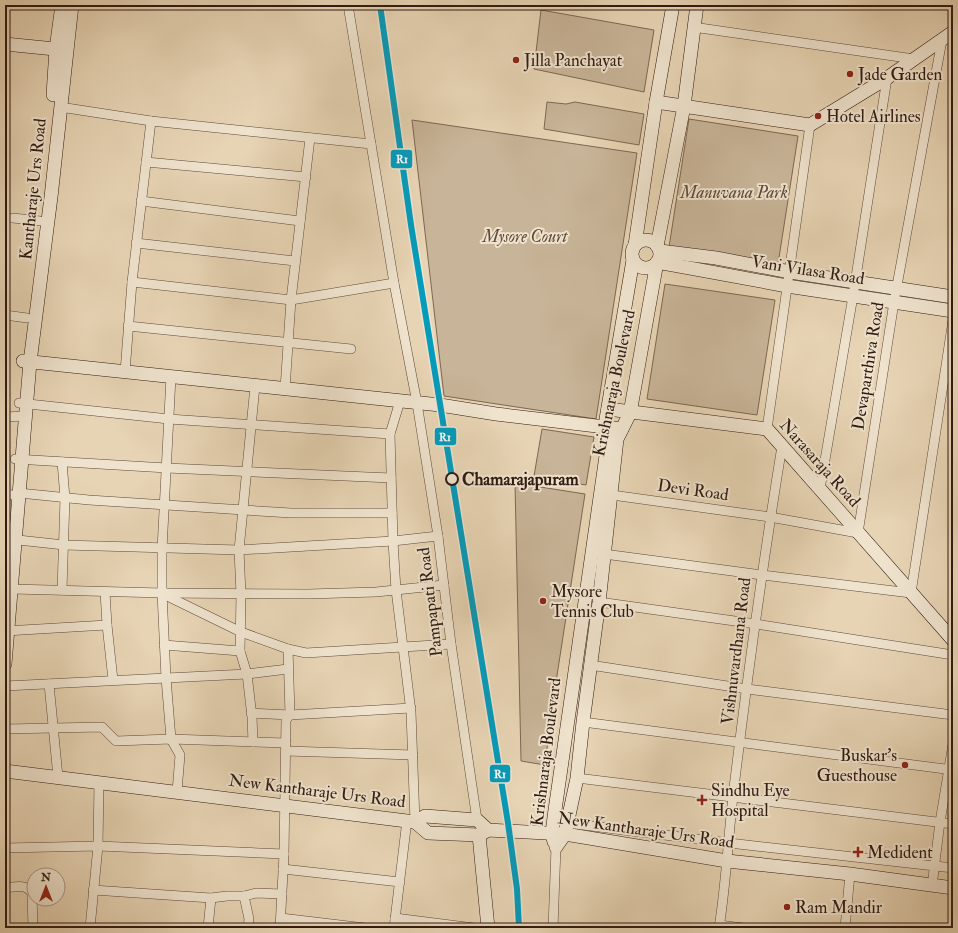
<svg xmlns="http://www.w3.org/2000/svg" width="958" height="933" viewBox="0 0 958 933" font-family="'IM FELL Double Pica',serif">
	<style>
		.green { fill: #c8b498; stroke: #7c6754 }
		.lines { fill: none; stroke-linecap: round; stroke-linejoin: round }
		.street-casing { stroke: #5e483a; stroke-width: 10 }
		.secondary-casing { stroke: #301a11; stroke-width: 14 }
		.street { stroke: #efe3ce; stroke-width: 9 }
		.secondary { stroke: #efe3ce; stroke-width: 13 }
		.rail-1-casing { stroke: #efe3ce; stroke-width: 9 }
		.rail-1 { stroke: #059bbb; stroke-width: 6 }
		.poi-dot { fill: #8f2418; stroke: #efe3ce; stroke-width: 1.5 }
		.stop-dot { fill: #efe3ce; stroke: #301a11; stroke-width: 2 }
		.labels { text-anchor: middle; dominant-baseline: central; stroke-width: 4; stroke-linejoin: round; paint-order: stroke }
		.poi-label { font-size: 17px; fill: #301a11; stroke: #efe3ce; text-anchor: start }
		.street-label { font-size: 17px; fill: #301a11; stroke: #efe3ce }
		.park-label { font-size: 17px; font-style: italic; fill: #5e483a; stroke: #efe3ce }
		.stop-label { font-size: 17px; font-weight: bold; fill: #301a11; stroke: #efe3ce; text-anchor: start }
		.line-badge { stroke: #efe3ce; stroke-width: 1.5 }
		.badge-label { font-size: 11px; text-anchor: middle; font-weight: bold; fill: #fff }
	</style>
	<rect width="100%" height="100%" fill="#e7d4b4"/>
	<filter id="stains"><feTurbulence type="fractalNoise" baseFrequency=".005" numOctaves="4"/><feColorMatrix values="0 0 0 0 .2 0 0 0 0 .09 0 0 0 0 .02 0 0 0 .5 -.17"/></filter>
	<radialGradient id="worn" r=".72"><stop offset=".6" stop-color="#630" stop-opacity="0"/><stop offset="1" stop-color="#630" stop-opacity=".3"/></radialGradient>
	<g class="green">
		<polygon points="541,10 654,30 644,92 534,69"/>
		<polygon points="547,102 566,104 575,102 644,114 639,145 544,129"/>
		<polygon points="689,119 798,136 778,264 669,247"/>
		<polygon points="412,120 637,153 596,419 444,396"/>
		<polygon points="665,284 775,300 757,415 647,399"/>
		<polygon points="542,429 594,437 586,485 534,476"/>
		<polygon points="515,483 585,494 552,708 545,765 521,761"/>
	</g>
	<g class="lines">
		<defs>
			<g id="street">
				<polyline points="348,5 371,144"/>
				<polyline points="693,27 914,59"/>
				<polyline points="60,107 151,121 371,144 394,283 417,403 438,536 451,644 477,820"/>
				<polyline points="146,162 306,177"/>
				<polyline points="141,201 300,221"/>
				<polyline points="13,218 40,221"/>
				<polyline points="136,243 295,261"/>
				<polyline points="132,282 291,300 394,283"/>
				<polyline points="5,315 27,318"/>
				<polyline points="128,326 351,349"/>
				<polyline points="125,372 132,282 151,121"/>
				<polyline points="171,377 162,549 162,593 166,678 171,739 180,755 177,792"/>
				<polyline points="285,389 291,300 310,138"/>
				<polyline points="400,401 390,434 393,541 396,590 411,712 415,822"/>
				<polyline points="19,403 169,419 390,434"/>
				<polyline points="5,417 25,416"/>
				<polyline points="767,429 810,125"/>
				<polyline points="15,459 167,468 391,478"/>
				<polyline points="62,462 65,498 62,590"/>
				<polyline points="820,489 853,296 887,78"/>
				<polyline points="19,493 89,500 244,510 291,513 392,513"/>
				<polyline points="5,494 12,495"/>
				<polyline points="612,495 770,517 858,533 894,302 942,40"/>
				<polyline points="9,539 64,545 239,550 393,541 438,536"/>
				<polyline points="604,554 762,575 911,593 953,320"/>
				<polyline points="7,585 12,589 162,593 308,594 376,592 444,585"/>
				<polyline points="165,595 241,632 288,649 290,715 286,720 284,854 280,928"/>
				<polyline points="599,602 756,624 953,655"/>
				<polyline points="107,625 113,680"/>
				<polyline points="5,631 107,625 105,592"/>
				<polyline points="164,645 240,651"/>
				<polyline points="288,649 306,653 451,644"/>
				<polyline points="590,665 747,689 953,715"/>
				<polyline points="49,684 58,777"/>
				<polyline points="5,686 247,674 288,669"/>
				<polyline points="251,713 290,715 411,708"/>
				<polyline points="583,722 953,770"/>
				<polyline points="5,729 102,727 116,741 171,739 286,743"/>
				<polyline points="253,742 252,717 247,674 240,651 241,594 239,550 255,386"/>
				<polyline points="286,751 413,755"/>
				<polyline points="577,778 953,824"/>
				<polyline points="567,823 729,843 953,868"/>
				<polyline points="5,848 98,846 284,854"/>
				<polyline points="283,869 400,882"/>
				<polyline points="932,886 940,822 953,744"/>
				<path d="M5,888C15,887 25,883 32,893L33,928"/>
				<polyline points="93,890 211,898 227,896 244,896 256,893 282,894"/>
				<polyline points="244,896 249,919 248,928"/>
				<polyline points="281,918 365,928"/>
				<polyline points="395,918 474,928"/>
				<polyline points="719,925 743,928"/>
				<polyline points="90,928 98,846 99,782"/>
				<polyline points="208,928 211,898"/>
				<polyline points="394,928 407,820"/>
				<polyline points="553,928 556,847"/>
				<path d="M719,928C726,884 728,840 733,796C747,679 763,562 782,446"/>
				<polyline points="845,928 850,874"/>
			</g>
			<g id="secondary">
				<polyline points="5,44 65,50"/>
				<polyline points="53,95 56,49 62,5"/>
				<polyline points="656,102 810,125 887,78 953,32"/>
				<circle cx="646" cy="254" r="14"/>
				<polyline points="635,245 656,102 673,5"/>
				<polyline points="657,246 684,106 697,5"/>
				<polyline points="660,251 716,258 790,272 953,297"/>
				<polyline points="23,361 440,405 496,414 622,429"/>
				<polyline points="608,409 767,429 953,640"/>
				<polyline points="5,664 30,362 51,197 72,5"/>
				<polyline points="5,771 415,822 425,816 477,820 488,830 565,834 727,861 850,874 953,888"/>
				<polyline points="415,822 428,833 479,835 487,831"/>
				<polyline points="479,835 488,928"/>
				<polyline points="554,842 552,834 554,817 609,435 606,419 633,260"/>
				<polyline points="556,847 565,834 577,778 583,722 599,602 617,439 630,413 657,262 787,286 953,311"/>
			</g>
		</defs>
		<use href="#street" class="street-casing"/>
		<use href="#secondary" class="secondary-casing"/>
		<use href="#street" class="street"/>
		<use href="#secondary" class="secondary"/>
		<defs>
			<polyline id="rail-1" points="380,5 411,225 508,823 517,889 519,928"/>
		</defs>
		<use href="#rail-1" class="rail-1-casing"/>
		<use href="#rail-1" class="rail-1"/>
	</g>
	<g class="poi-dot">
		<circle cx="516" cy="60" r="4"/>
		<circle cx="850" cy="74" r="4"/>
		<circle cx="818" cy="116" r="4"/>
		<circle cx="543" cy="601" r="4"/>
		<circle cx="905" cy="765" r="4"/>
		<path d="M700 794h4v4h4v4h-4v4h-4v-4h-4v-4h4z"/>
		<path d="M856 846h4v4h4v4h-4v4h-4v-4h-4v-4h4z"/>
		<circle cx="787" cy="907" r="4"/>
	</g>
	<circle class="stop-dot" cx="452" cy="479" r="6"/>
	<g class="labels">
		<g class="poi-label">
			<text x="524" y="60">Jilla Panchayat</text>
			<text x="858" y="74">Jade Garden</text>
			<text x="826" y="116">Hotel Airlines</text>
			<text x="551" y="591">Mysore<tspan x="551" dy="20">Tennis Club</tspan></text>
			<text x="897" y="755" text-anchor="end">Buskar's<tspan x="897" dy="20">Guesthouse</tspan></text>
			<text x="711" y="790">Sindhu Eye<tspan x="711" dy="20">Hospital</tspan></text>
			<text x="867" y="852">Medident</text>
			<text x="795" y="907">Ram Mandir</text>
		</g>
		<g class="street-label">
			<text transform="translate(33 189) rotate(-84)">Kantharaje Urs Road</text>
			<text transform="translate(808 270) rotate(9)">Vani Vilasa Road</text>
			<text transform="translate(868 366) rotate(-81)">Devaparthiva Road</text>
			<text transform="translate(614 383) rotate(-78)">Krishnaraja Boulevard</text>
			<text transform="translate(820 463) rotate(48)">Narasaraja Road</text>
			<text transform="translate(693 490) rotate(8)">Devi Road</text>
			<text transform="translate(430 602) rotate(-97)">Pampapati Road</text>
			<text transform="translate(736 651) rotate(-83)">Vishnuvardhana Road</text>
			<text transform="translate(546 752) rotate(-83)">Krishnaraja Boulevard</text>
			<text transform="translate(317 791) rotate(7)">New Kantharaje Urs Road</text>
			<text transform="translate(646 830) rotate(8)">New Kantharaje Urs Road</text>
		</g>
		<g class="park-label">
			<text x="734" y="192">Manuvana Park</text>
			<text x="525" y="236">Mysore Court</text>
		</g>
		<g class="stop-label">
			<text x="462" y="479">Chamarajapuram</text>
		</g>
	</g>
	<g class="line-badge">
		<rect x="390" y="149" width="23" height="20" rx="4" fill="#059bbb"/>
		<rect x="434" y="427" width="23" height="19" rx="4" fill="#059bbb"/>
		<rect x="489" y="764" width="22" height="19" rx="4" fill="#059bbb"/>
	</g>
	<g class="badge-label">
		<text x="402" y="163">R1</text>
		<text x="445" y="441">R1</text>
		<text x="500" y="778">R1</text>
	</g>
	<rect width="958" height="933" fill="none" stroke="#e7d4b4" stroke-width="20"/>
	<rect x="6" y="6" width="946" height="921" fill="none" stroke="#301a11" stroke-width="2"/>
	<rect x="10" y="10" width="938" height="913" fill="none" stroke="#301a11"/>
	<g transform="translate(46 887)"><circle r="19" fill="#efe3ce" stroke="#a39382"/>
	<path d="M0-3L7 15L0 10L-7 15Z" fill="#8f2418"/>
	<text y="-6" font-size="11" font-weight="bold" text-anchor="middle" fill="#301a11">N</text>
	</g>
	<rect width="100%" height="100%" filter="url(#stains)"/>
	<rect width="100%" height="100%" fill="url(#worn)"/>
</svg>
